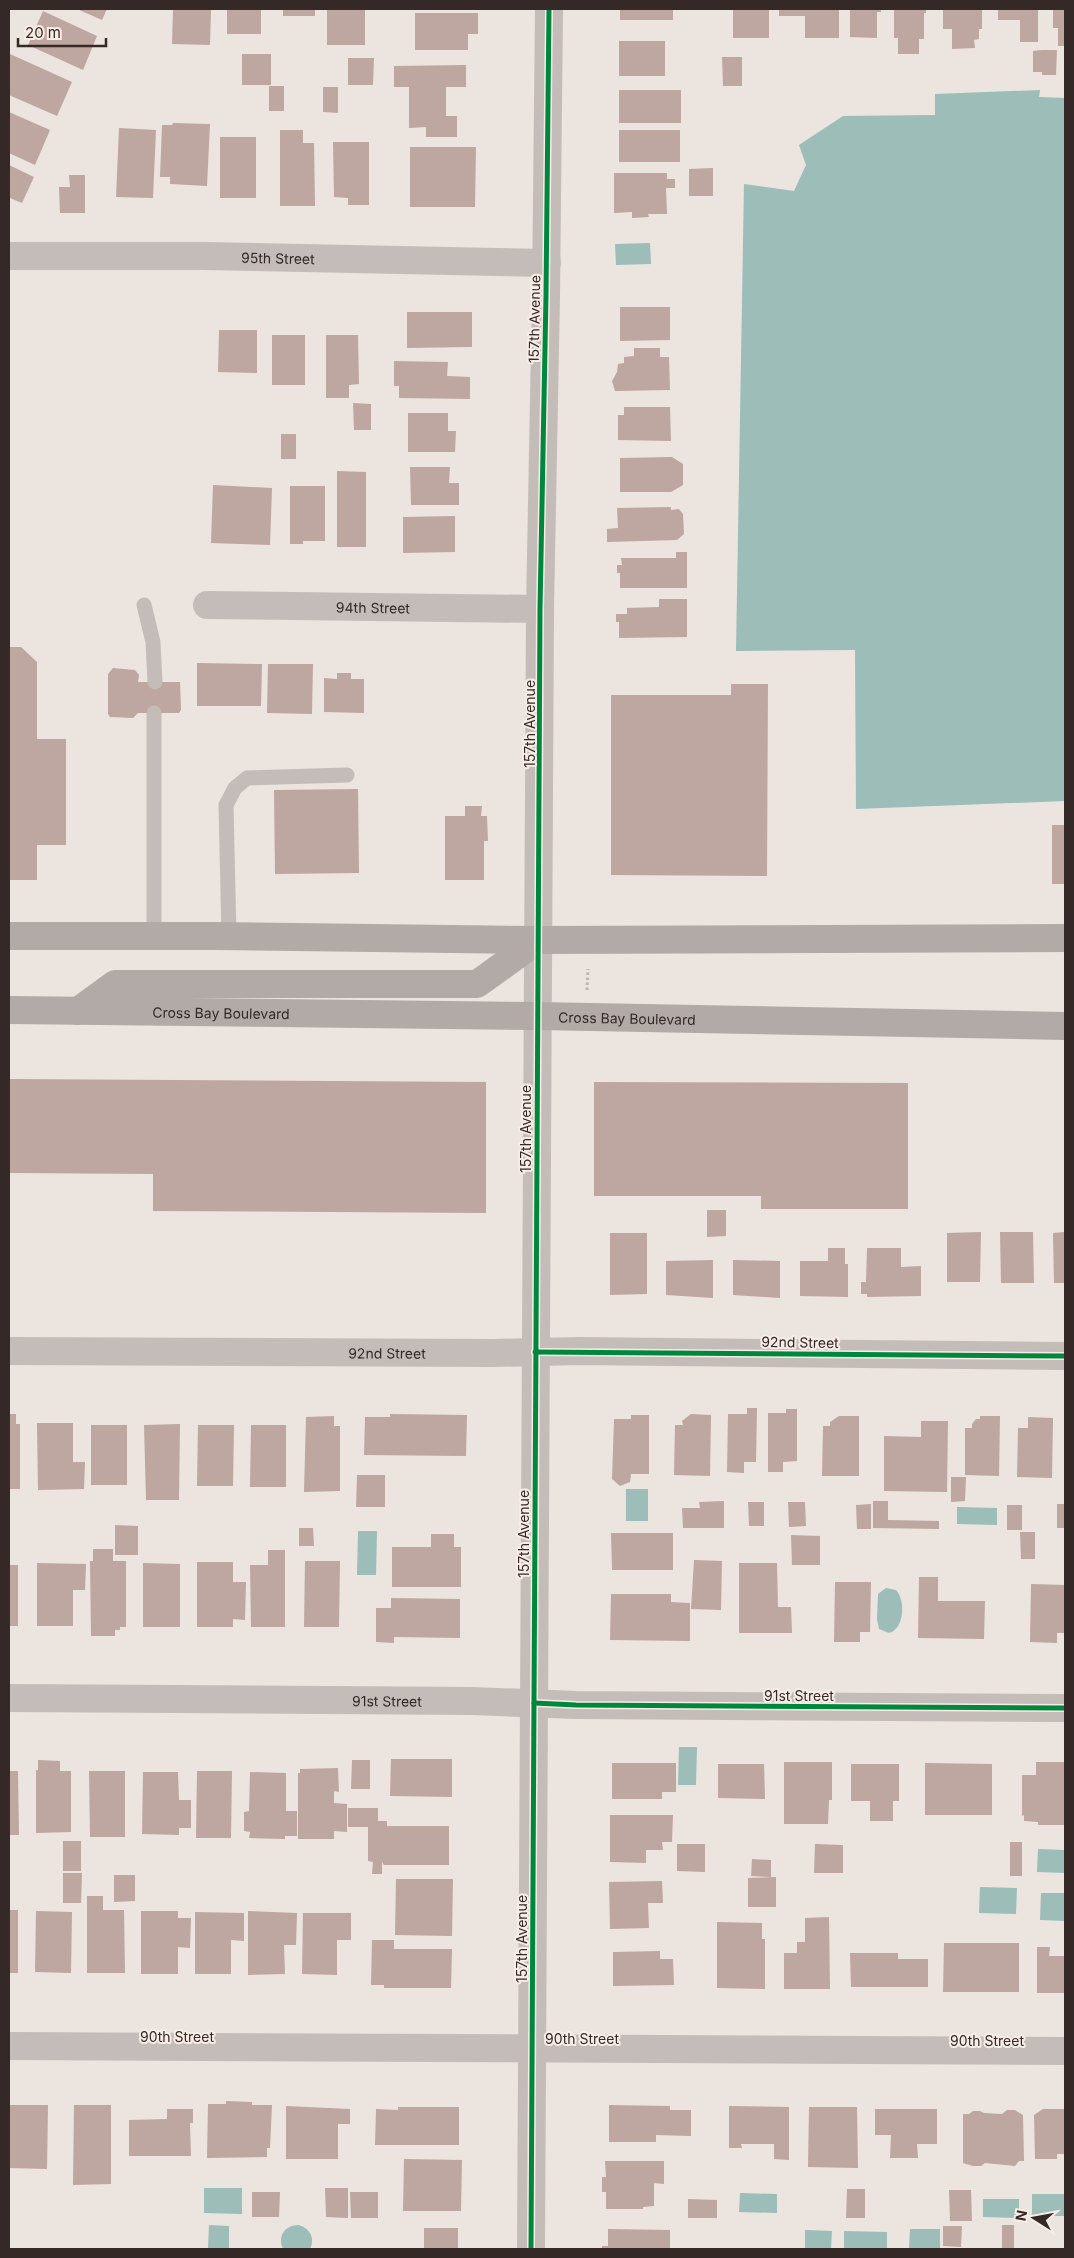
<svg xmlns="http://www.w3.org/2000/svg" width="1074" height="2258" viewBox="0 0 1074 2258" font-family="Inter,sans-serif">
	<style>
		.water { fill: #9cbdb8 }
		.building { fill: #bea6a1 }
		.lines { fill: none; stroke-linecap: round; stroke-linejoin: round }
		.path { stroke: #bcb4b1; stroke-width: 3; stroke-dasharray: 2.5 2.5; stroke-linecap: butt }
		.service { stroke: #c3bcb8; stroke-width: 15 }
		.minor { stroke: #c3bcb8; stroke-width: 28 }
		.primary { stroke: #b2aaa7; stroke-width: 28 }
		.cycleway-casing { stroke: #f8ede6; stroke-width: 8 }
		.cycleway { stroke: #00873e; stroke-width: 5 }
		.labels { text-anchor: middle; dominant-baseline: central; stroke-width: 4; stroke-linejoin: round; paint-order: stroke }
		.street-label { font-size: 14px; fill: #342927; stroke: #f8ede6 }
	</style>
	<rect width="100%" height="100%" fill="#ebe4df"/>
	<g class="water">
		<polygon points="1040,90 1039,97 1065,98 1065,801 856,809 855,650 736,651 744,184 794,191 806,165 799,145 843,116 935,115 935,94"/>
		<polygon points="650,243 651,264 616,265 615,244"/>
		<rect x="626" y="1489" width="22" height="32"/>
		<polygon points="957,1507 997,1508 997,1525 957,1524"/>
		<polygon points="358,1531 377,1531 376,1575 357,1575"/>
		<path d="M886,1588L896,1590C906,1601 904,1629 889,1633L879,1629L877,1619L878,1594Z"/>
		<polygon points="679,1747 697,1747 696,1785 678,1785"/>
		<polygon points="1038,1849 1065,1850 1065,1873 1037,1872"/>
		<polygon points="980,1887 1017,1888 1016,1914 979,1913"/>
		<polygon points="1041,1893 1065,1893 1065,1921 1040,1920"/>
		<polygon points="204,2188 242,2188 242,2214 204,2213"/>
		<polygon points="740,2193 777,2194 777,2213 739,2212"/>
		<rect x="1032" y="2194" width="32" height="22"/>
		<polygon points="983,2199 1019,2199 1019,2218 983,2217"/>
		<polygon points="209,2225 229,2226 229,2249 208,2249"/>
		<path d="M299,2225C311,2229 315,2239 310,2249H283C277,2236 285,2225 299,2225Z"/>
		<polygon points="910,2229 940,2229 940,2249 909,2249"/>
		<polygon points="805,2230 832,2231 831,2249 805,2249"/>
		<polygon points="844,2231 887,2232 887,2249 844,2249"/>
	</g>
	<g class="building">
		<polygon points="77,9 107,9 102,20"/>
		<polygon points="173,9 211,9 210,45 172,44"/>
		<rect x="227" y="9" width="34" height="25"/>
		<rect x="283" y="9" width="32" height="7"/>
		<rect x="327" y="9" width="38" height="36"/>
		<rect x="620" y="9" width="53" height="11"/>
		<rect x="733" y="9" width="36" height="29"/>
		<polygon points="779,9 839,9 839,38 805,38 805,16 779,16"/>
		<polygon points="850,9 881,9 881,12 877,12 877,38 850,37"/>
		<polygon points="894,9 926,9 926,13 924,13 924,39 919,39 919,54 898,54 898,38 894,38"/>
		<polygon points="943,9 982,9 982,29 979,29 979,39 974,40 975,48 952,49 952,29 943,29"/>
		<polygon points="998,9 1038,9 1038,42 1020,42 1020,20 998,20"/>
		<polygon points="1053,9 1065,9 1065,46 1058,46 1058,28 1053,28"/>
		<polygon points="43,11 97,36 83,70 28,45"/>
		<polygon points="415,13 478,13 478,34 468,34 468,50 415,50"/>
		<rect x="619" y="41" width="46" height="35"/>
		<polygon points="1042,50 1057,50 1056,75 1042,75 1042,72 1033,72 1033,51"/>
		<polygon points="10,54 72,82 57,116 9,95"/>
		<rect x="242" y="54" width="29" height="31"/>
		<polygon points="722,57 742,57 742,86 723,86"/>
		<polygon points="348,58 374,58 373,85 348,85"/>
		<polygon points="466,65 466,87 446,87 446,116 457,116 457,137 426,137 426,127 409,128 409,87 394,87 394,66"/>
		<rect x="269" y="86" width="15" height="25"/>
		<polygon points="323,87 338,87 338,113 323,112"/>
		<rect x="619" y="90" width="62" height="33"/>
		<polygon points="9,112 50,130 35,165 9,153"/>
		<polygon points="173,123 210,124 207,186 170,184 170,177 160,177 162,125 172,125"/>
		<polygon points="119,128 156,130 153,198 116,197"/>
		<polygon points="280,130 303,130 303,143 314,143 315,206 280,206"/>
		<rect x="619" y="130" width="61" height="32"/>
		<rect x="220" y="137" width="36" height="61"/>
		<polygon points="333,142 369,142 369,205 348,205 348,198 334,197"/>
		<polygon points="410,147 476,147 475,207 410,207"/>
		<polygon points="9,165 34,177 22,203 10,198 9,201"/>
		<polygon points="713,168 713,196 689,196 689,169"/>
		<polygon points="614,173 667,173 667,179 675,179 675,188 666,188 667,214 648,214 649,217 632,218 632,212 614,213"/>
		<polygon points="69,175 85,175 85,213 60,213 59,187 70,187"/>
		<polygon points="620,307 670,307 670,340 620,341"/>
		<polygon points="407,312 472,312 472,347 407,348"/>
		<polygon points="219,330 257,330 257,373 218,372"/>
		<rect x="272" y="335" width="33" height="50"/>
		<polygon points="326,335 358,335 359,384 349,385 349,398 326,398"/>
		<polygon points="634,348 660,348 660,357 669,357 670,390 615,391 612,381 617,372 618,364 624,363 624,357 634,356"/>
		<polygon points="394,361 448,362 447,376 470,377 470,399 399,398 399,386 394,386"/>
		<polygon points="353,403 371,404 371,430 354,430"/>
		<polygon points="624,407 670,407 671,441 618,440 618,415 624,415"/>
		<polygon points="408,413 448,413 448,431 456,431 455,452 408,452"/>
		<rect x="281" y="434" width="15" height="25"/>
		<polygon points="672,457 683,464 683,485 671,492 620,492 620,458"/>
		<polygon points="410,467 450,467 449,483 459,483 459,505 411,505"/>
		<polygon points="337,471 366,472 366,547 337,547"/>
		<polygon points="213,485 272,488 270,545 211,543"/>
		<polygon points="290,486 325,486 325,541 303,541 303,544 290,544"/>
		<polygon points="671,507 671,510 679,509 683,514 684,534 677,540 607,542 607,529 618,528 617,508"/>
		<polygon points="455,516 455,552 403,553 403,517"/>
		<polygon points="676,552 687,552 687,588 620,588 620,573 617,573 617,565 622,565 621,558 676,558"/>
		<polygon points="659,599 687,599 687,637 619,638 619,622 616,622 616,614 627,614 627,608 659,607"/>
		<polygon points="9,647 21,647 37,662 37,739 66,739 66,845 37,845 37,880 9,880"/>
		<polygon points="197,663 262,664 261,706 197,706"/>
		<polygon points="268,664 313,664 312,714 267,713"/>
		<polygon points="113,668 135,670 139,675 138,682 180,682 181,710 179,713 138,713 133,718 110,717 108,714 108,674"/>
		<polygon points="337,673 351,673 351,679 364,679 364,713 324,712 324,678 337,679"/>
		<polygon points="731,684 768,684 767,876 611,875 611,695 731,695"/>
		<polygon points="358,789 359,873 275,874 274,790"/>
		<polygon points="465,806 482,806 481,816 487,816 488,841 484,841 484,880 445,880 445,816 465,816"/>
		<rect x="1052" y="825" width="13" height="59"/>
		<polygon points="9,1079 486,1082 486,1213 153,1211 153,1174 9,1173"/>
		<polygon points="594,1082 908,1083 908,1209 761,1209 761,1196 594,1196"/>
		<polygon points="707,1210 726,1210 726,1236 707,1237"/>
		<polygon points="981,1232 980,1282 947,1282 947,1233"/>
		<polygon points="1000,1232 1033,1232 1034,1283 1001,1283"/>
		<polygon points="1065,1232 1065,1283 1054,1283 1053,1233"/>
		<polygon points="610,1233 647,1233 647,1294 610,1295"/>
		<polygon points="828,1248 845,1248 845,1264 848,1264 848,1297 800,1296 800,1261 828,1261"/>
		<polygon points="867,1248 901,1248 901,1267 921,1266 921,1296 867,1297 867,1294 861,1294 861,1282 866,1282"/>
		<polygon points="713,1260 713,1298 666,1295 666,1261"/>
		<polygon points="733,1260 780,1261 780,1298 733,1295"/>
		<polygon points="747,1408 757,1408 756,1462 744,1462 744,1473 727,1472 728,1414 747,1414"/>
		<polygon points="786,1409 797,1409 797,1461 783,1462 783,1472 768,1472 768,1413 786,1413"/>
		<polygon points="9,1414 16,1414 16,1424 20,1424 20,1489 9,1489"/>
		<polygon points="390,1414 467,1415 466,1456 364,1455 365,1417 390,1417"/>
		<polygon points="691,1414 711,1415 710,1476 674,1475 675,1425 683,1425 682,1421"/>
		<polygon points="631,1415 649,1415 649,1474 631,1474 630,1482 620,1486 612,1479 614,1419 631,1419"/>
		<polygon points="334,1416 334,1426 340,1426 340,1491 304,1492 306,1417"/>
		<polygon points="839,1416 859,1416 859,1476 822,1476 823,1426 830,1426 830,1422"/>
		<polygon points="980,1416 1000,1416 999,1476 965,1475 965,1428 972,1428 972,1424 976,1419 980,1419"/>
		<polygon points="1028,1417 1053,1418 1052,1478 1017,1477 1018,1428 1028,1428"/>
		<polygon points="921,1421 948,1421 947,1492 884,1491 884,1436 921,1437"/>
		<polygon points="37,1423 73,1423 73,1462 85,1462 84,1489 38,1490"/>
		<polygon points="180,1424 179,1500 146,1500 144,1425"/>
		<rect x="91" y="1425" width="36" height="60"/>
		<polygon points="198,1425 234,1425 233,1486 197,1486"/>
		<polygon points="251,1425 286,1425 286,1487 250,1487"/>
		<polygon points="357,1475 385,1475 385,1507 356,1507"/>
		<polygon points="951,1477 966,1477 965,1501 951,1502"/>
		<polygon points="724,1501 724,1528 683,1528 682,1508 700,1508 699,1502"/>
		<polygon points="873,1501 888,1501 888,1520 939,1521 939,1529 873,1528"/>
		<polygon points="748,1502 764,1502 764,1526 749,1526"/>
		<polygon points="788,1502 805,1502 806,1526 789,1527"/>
		<polygon points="871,1504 871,1529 857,1529 856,1505"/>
		<rect x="1057" y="1504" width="8" height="24"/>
		<rect x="1007" y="1505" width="15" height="25"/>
		<polygon points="115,1525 138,1526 138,1555 115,1555"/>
		<polygon points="299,1528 313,1528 314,1546 299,1546"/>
		<polygon points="1020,1532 1035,1532 1035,1559 1021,1559"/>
		<polygon points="611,1533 673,1533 673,1570 612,1570"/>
		<polygon points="431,1534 454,1534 454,1547 461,1547 461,1587 392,1587 392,1547 431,1547"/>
		<polygon points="791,1535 820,1536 820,1565 792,1565"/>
		<polygon points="93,1549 113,1549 113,1561 126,1561 126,1627 120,1627 120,1630 115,1630 115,1636 91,1636 90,1561 93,1561"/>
		<polygon points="268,1550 285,1550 285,1627 251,1627 250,1565 268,1565"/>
		<polygon points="694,1560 722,1561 721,1610 691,1609"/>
		<polygon points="305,1561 340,1561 339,1627 304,1627"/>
		<polygon points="197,1562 233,1562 233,1582 246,1582 245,1620 233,1619 233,1627 197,1627"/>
		<polygon points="37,1563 86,1564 85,1590 73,1590 73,1626 37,1626"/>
		<polygon points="143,1563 180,1564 180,1627 143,1627"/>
		<polygon points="739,1563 777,1563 778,1607 791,1607 792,1633 739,1633"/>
		<rect x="9" y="1565" width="9" height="61"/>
		<polygon points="919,1577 938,1577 938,1601 985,1601 984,1639 918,1638"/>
		<polygon points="835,1582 871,1582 870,1632 860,1632 860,1642 834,1642"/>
		<polygon points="1031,1584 1065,1585 1064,1633 1057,1633 1057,1643 1030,1642"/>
		<polygon points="611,1594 671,1594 671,1602 690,1603 690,1641 610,1640"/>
		<polygon points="391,1598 460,1599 460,1638 394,1637 394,1643 376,1642 376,1608 391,1608"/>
		<polygon points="391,1759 452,1759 452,1797 390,1796"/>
		<polygon points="38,1760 60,1761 60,1771 71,1771 71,1832 36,1833 36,1770 38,1770"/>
		<polygon points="352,1760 370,1760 370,1789 351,1789"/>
		<polygon points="784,1762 832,1762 832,1800 829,1800 828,1824 784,1824"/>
		<polygon points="1036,1762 1065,1762 1065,1825 1038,1825 1038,1822 1024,1821 1024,1815 1022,1816 1022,1775 1036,1775"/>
		<polygon points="612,1763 676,1763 676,1792 662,1792 662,1799 612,1799"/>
		<polygon points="925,1763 992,1764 992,1815 925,1815"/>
		<polygon points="718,1764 764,1764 765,1799 718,1798"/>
		<polygon points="851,1764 899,1764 899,1801 893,1801 893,1821 870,1821 870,1801 851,1801"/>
		<polygon points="338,1768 339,1792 334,1791 334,1803 347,1804 347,1832 334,1831 334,1839 298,1839 298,1773 300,1773 300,1769"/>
		<polygon points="9,1771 18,1771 19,1835 9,1835"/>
		<polygon points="89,1771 125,1771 125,1837 90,1837"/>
		<polygon points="197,1771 232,1771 231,1838 196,1838"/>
		<polygon points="143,1772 178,1772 179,1800 191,1800 191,1828 179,1828 179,1835 142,1834"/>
		<polygon points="250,1772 286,1773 286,1811 297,1811 297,1836 285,1836 285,1839 249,1838 250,1832 244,1831 244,1812 249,1811"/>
		<polygon points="348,1808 378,1808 378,1821 387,1821 387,1826 449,1826 449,1865 384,1865 382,1862 382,1874 372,1874 373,1862 368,1861 368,1827 348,1827"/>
		<polygon points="610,1815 673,1815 672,1842 662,1842 663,1850 646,1850 646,1863 610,1862"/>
		<rect x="63" y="1841" width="18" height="30"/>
		<rect x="1010" y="1842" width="12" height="34"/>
		<polygon points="677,1844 705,1844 705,1872 677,1871"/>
		<polygon points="815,1844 843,1845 843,1873 814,1873"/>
		<polygon points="752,1859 771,1860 771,1877 751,1876"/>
		<polygon points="63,1873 82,1873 81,1903 63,1903"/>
		<polygon points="114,1875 135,1875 135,1901 114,1902"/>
		<polygon points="776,1877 776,1907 748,1907 748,1878"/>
		<polygon points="396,1879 453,1879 452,1936 395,1935"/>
		<polygon points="662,1881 663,1903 648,1903 649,1928 610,1929 609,1882"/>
		<polygon points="87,1896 103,1896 103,1910 124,1910 125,1973 87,1973"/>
		<rect x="9" y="1910" width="9" height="63"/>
		<polygon points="36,1911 72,1912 71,1973 35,1972"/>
		<polygon points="141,1911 178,1911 178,1918 191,1918 190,1948 178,1947 178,1974 141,1974"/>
		<polygon points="248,1911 297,1913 296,1945 284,1945 285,1974 248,1975"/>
		<polygon points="195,1912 244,1913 244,1941 231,1940 231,1974 195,1974"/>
		<polygon points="303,1913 351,1913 351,1940 337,1940 337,1975 302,1974"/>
		<polygon points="829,1917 830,1989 784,1989 784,1953 797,1953 797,1942 805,1942 805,1918"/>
		<polygon points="717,1922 762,1923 762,1939 765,1939 765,1989 717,1988"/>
		<polygon points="372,1940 394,1940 394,1949 452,1949 451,1988 384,1988 384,1985 371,1985"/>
		<polygon points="944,1943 1019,1943 1019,1992 943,1992"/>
		<polygon points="1037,1947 1050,1947 1049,1956 1065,1956 1065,1993 1037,1993"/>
		<polygon points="660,1951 660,1959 673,1959 674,1985 613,1986 613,1952"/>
		<polygon points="850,1953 898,1953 898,1959 928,1959 928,1987 851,1987"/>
		<polygon points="226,2101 252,2102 252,2105 272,2105 270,2148 267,2148 267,2157 207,2158 208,2104 226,2104"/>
		<polygon points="9,2105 48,2105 47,2169 9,2168"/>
		<polygon points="74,2105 111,2105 111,2184 73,2185"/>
		<polygon points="609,2105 670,2106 670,2110 691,2110 691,2136 656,2135 656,2142 609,2142"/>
		<polygon points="286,2106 350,2109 350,2124 338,2124 338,2159 286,2159"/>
		<polygon points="729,2106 789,2107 789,2160 774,2159 774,2144 741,2144 742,2148 729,2148"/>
		<polygon points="398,2107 459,2107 459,2145 375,2145 376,2109 398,2110"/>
		<polygon points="809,2107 857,2107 858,2168 808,2167"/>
		<polygon points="167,2109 193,2109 193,2123 190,2123 191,2156 129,2156 129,2120 167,2119"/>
		<polygon points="875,2109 937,2109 937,2144 917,2144 918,2158 890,2158 891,2135 875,2135"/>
		<polygon points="1043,2109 1065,2109 1065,2154 1057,2154 1057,2159 1035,2159 1034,2115"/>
		<polygon points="1007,2110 1015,2110 1023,2115 1024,2161 1019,2161 1015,2166 985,2163 981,2166 973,2166 963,2163 963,2114 969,2114 973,2111 980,2111 984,2113 1002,2114"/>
		<polygon points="404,2159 462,2160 461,2211 403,2211"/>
		<polygon points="605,2161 664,2161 664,2184 654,2183 654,2206 643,2207 643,2209 606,2209 606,2192 602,2192 602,2177 606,2177"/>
		<polygon points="325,2188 348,2188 348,2218 326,2217"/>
		<polygon points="847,2189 865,2189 865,2218 846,2218"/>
		<polygon points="949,2190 971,2190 972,2221 950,2221"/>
		<polygon points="252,2192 280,2192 279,2217 252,2217"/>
		<polygon points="350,2192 378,2192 378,2218 351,2218"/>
		<polygon points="688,2199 717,2200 717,2218 688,2218"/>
		<rect x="1002" y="2225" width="12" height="24"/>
		<polygon points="943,2226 962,2226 961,2247 943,2246"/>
		<rect x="424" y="2228" width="34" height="21"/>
		<polygon points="608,2229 670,2230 670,2249 602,2249 602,2246 608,2246"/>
	</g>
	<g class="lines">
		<polyline class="path" points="587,990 588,969"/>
		<g class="service">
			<polyline points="144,605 153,642 155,682"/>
			<polyline points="154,713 154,936"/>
			<polyline points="229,937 226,805 235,788 247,778 347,775"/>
		</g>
		<g class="minor">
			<path id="s1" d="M9,256H202L547,263"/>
			<path id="s2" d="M207,605L540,609"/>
			<path id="s3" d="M9,1351L493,1353L579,1351L1065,1356"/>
			<path id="s4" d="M9,1698L472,1701L576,1705L1065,1708"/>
			<polyline points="9,2046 1065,2051"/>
			<polyline points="531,2249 540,609 546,295 549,9"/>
		</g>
		<g class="primary">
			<polyline points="9,936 215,936 538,940 1065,938"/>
			<path id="s5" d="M9,1010L537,1016L1065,1026"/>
			<polyline points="78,1011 115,984 477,984 538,940"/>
		</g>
		<defs>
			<g id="cycleway">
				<polyline points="535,1352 1065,1356"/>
				<polyline points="534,1703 576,1705 1065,1708"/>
				<polyline points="531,2249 540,609 546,295 549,9"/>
			</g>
		</defs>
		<use href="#cycleway" class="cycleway-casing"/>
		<use href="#cycleway" class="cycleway"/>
	</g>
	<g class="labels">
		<g class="street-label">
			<text stroke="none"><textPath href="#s1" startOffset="269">95th Street</textPath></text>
			<text transform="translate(534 319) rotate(-89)">157th Avenue</text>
			<text stroke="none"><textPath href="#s2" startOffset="166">94th Street</textPath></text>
			<text transform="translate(529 724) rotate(-90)">157th Avenue</text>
			<text stroke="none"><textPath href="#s5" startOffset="212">Cross Bay Boulevard</textPath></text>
			<text stroke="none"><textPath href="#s5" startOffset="618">Cross Bay Boulevard</textPath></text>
			<text transform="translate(525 1129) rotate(-90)">157th Avenue</text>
			<text transform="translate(800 1342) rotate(1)">92nd Street</text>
			<text stroke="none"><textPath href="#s3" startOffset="378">92nd Street</textPath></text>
			<text transform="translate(523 1534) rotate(-90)">157th Avenue</text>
			<text x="799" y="1695">91st Street</text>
			<text stroke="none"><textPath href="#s4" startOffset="378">91st Street</textPath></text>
			<text transform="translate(521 1939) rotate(-90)">157th Avenue</text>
			<text x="177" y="2036">90th Street</text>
			<text x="582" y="2038">90th Street</text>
			<text x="987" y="2040">90th Street</text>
		</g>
	</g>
	<rect width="1074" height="2258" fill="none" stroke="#342927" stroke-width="20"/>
	<g transform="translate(1034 2218) rotate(281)" stroke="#f8ede6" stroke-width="4" paint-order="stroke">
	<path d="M0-4L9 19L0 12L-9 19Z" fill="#342927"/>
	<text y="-8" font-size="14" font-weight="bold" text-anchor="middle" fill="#342927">N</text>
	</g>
	<path d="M18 38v8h88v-8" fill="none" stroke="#342927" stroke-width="2.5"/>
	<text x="25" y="38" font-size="15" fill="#342927" stroke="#f8ede6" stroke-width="4" paint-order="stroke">20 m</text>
</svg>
